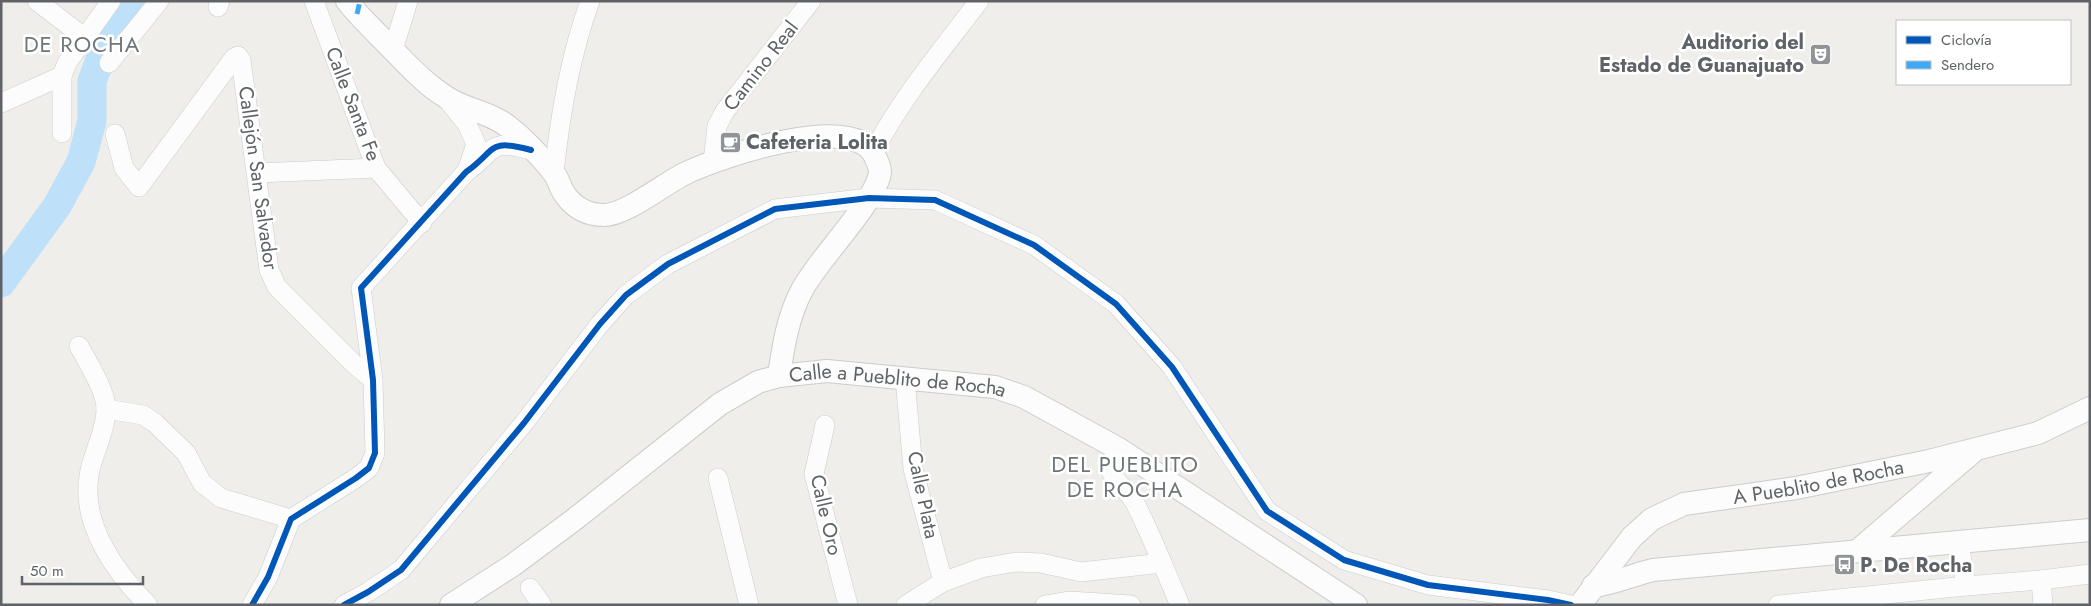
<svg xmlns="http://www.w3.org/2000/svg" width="2091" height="606" viewBox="0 0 2091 606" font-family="Jost,sans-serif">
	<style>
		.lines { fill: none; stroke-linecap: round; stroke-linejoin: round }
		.river { stroke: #bfe0f9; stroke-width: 29 }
		.minor-casing { stroke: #cbcccc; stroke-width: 20 }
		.tertiary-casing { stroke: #cbcccc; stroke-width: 24 }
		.minor { stroke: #fdfcfc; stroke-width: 19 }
		.tertiary { stroke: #fdfcfc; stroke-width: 22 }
		.quiet { stroke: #3fa9f5; stroke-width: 5; stroke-dasharray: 10 5; stroke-linecap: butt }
		.cycleway-casing { stroke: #fff; stroke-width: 9 }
		.cycleway { stroke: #0057b8; stroke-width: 6 }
		.labels { text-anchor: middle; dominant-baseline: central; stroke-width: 5; stroke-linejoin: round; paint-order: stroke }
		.poi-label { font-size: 20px; font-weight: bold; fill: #5f6368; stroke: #fff; text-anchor: start }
		.street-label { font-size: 20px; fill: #5f6368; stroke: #fff }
		.quarter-label { font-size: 22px; letter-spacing: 1px; fill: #70757a; stroke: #fff }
	</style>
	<rect width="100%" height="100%" fill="#efeeea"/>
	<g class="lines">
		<polyline class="river" points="1,283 57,206 81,162 92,121 92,81 106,44 131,1"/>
		<defs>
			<g id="minor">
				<polyline points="37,1 85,38"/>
				<polyline points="314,1 376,168 422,223"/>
				<polyline points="218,7 220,1"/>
				<polyline points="393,50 408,1"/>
				<polyline points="109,63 159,1"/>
				<polyline points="447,99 467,124 476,144 467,171"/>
				<polyline points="1,103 62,76"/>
				<polyline points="62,133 62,76 67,63 111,1"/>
				<polyline points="115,134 124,168 139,187 234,58 238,56 241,60 269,270 277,287 353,363 373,380"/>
				<path d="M874,151C902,97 942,50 979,1"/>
				<polyline points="713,163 717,126 725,111 811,1"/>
				<polyline points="257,173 376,168"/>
				<path d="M554,173C560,115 570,56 590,1"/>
				<path d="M79,346C88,363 106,391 106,409C106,432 92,454 89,476C81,525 116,573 148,605"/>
				<polyline points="905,378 913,469 943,582"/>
				<polyline points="106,409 143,415 155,423 186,453 202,483 221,498 291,519"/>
				<polyline points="825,425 814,474 848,605"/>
				<path d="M1119,449L1109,466C1115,485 1126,487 1135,503C1152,536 1165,571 1180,605"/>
				<polyline points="718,478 749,605"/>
				<polyline points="1959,542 1966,586"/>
				<polyline points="2041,580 2043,605"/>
				<polyline points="530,588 542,605"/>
				<path d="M252,605L268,577L291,519L356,478L369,468L375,453L373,380L361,288L466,172C497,150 487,138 531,150"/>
				<polyline points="344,605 368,592 401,570 524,423 600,324 626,295 668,264 775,209 869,198 935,200 1034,245 1116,304 1172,367 1267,511 1344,560 1428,585 1548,600 1571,605"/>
				<polyline points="906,605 943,582 981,568 1016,562 1041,563 1081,572 1162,563"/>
				<polyline points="1045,605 1069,601 1131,605"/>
				<polyline points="1778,605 1966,586 2041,580 2090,574"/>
			</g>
			<g id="tertiary">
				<path d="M347,1C361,19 378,34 393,50C410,67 425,84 446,97C465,110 491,112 510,128C523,138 543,159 553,172C559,179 560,189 566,196C575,208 588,215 604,215C626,215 665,183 686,173C720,157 859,108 876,159C878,163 880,168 880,172C877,201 818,259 802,290C788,316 783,347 779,376"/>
				<polyline points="1857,551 1974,451"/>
				<path d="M1593,586C1614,584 1632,575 1653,570L2090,530"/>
				<path id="s1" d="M451,605L513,565L575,519L720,404L758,382L779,376L827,371L995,387L1024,397L1119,449L1356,605"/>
				<path id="s2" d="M1580,605L1632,537L1652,519L1684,504L1796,488L1929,461L2038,433L2090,408"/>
			</g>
		</defs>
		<use href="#minor" class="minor-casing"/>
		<use href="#tertiary" class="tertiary-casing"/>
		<use href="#minor" class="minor"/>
		<use href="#tertiary" class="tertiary"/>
		<polyline class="quiet" points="357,14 360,1"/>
		<defs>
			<g id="cycleway">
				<path d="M252,605L268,577L291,519L356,478L369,468L375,453L373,380L361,288L466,172C497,150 487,138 531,150"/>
				<polyline points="344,605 368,592 401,570 524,423 600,324 626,295 668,264 775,209 869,198 935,200 1034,245 1116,304 1172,367 1267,511 1344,560 1428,585 1548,600 1571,605"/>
			</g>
		</defs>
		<use href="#cycleway" class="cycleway-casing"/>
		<use href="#cycleway" class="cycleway"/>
	</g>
	<defs>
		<symbol id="theatre-square" viewBox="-11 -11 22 22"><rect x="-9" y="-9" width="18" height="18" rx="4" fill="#919496" stroke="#fff"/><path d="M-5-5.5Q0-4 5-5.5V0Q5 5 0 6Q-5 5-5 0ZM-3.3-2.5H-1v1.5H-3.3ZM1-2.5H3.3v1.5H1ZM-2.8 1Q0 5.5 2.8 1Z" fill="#fff"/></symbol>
		<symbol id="cafe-square" viewBox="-11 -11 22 22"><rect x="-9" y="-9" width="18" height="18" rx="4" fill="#919496" stroke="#fff"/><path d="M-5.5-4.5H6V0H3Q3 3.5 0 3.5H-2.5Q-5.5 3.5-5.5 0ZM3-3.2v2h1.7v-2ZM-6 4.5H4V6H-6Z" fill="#fff"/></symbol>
		<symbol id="bus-square" viewBox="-11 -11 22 22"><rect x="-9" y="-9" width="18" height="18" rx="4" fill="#919496" stroke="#fff"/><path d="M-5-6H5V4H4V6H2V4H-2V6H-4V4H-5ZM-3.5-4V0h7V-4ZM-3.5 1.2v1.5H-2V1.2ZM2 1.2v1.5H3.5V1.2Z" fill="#fff"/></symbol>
	</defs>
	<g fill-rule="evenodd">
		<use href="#theatre-square" x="1808" y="42" width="25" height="25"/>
		<use href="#cafe-square" x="718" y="130" width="25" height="25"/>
		<use href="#bus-square" x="1832" y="552" width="25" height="25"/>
	</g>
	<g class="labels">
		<g class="poi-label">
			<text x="1804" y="42" text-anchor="end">Auditorio del<tspan x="1804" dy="23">Estado de Guanajuato</tspan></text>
			<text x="746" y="142">Cafeteria Lolita</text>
			<text x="1860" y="565">P. De Rocha</text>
		</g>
		<g class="street-label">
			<text transform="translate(761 66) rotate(-52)">Camino Real</text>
			<text transform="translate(353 104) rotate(69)">Calle Santa Fe</text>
			<text transform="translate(258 178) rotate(82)">Callejón San Salvador</text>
			<text stroke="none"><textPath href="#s1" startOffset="521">Calle a Pueblito de Rocha</textPath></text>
			<text stroke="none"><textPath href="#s2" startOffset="284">A Pueblito de Rocha</textPath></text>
			<text transform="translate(923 495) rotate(78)">Calle Plata</text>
			<text transform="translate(826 515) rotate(77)">Calle Oro</text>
		</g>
		<g class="quarter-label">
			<text x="82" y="44">DE ROCHA</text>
			<text x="1125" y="464">DEL PUEBLITO<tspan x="1125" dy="25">DE ROCHA</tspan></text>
		</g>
	</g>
	<rect width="2091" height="606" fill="none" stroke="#5f6368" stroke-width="5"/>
	<rect x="1896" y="20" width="175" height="65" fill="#ffffff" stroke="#bfc1c3"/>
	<rect x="1906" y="36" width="25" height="8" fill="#0057b8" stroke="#bfc1c3"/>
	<text x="1941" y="45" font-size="15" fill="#5f6368">Ciclovía</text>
	<rect x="1906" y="61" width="25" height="8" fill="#3fa9f5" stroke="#bfc1c3"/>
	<text x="1941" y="70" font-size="15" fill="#5f6368">Sendero</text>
	<path d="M22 576v8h121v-8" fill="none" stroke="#5f6368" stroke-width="2.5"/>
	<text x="30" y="576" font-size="15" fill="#5f6368" stroke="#ffffff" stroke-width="4" paint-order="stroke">50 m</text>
</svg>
